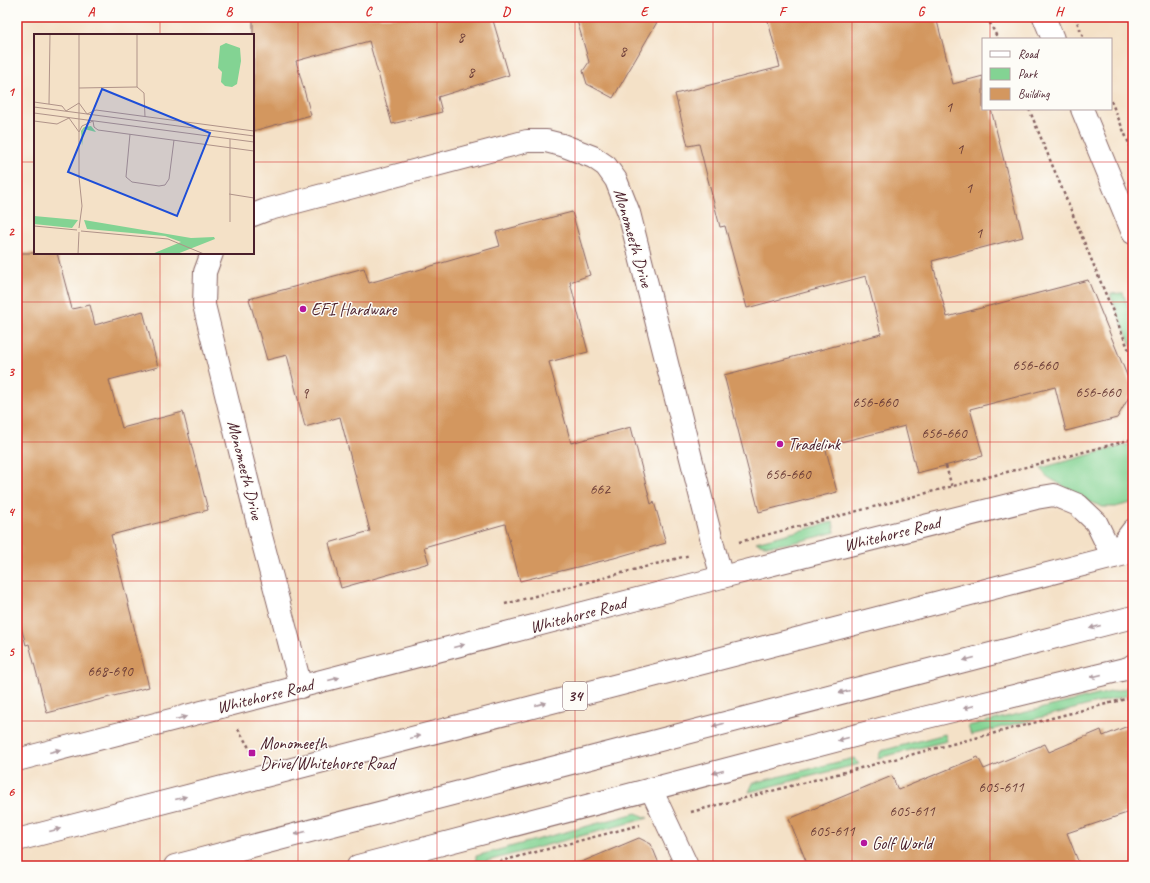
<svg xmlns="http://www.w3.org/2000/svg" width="1150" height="883" viewBox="0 0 1150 883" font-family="Caveat,sans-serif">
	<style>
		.green { fill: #83d393; stroke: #66795f }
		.building { fill: #d3975f }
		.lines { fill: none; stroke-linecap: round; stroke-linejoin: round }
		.minor-casing { stroke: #866362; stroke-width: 24 }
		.highway-casing { stroke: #866362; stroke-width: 24 }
		.path { stroke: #866362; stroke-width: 2.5; stroke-dasharray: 3 3; stroke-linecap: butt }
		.minor { stroke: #fff; stroke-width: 22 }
		.highway { stroke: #fff; stroke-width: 22 }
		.oneway { fill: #ae9aa0 }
		.grid { fill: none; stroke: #d62828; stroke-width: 1; stroke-opacity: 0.55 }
		.poi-dot { fill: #b5179e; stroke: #fdfcf7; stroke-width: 1.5 }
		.labels { text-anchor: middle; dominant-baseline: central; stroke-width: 3; stroke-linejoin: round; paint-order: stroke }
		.number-label { font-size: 15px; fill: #6c3d38 }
		.shield { fill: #fdfcf7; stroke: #806168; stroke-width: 1 }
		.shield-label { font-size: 16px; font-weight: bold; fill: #4a1f2b }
		.street-label { font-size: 17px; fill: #4a1f2b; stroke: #fdfcf7 }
		.poi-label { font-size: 17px; fill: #4a1f2b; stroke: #fdfcf7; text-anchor: start }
		.inset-road { fill: none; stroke: #b09389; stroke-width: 1 }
		.view { fill: #1d4ed8; fill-opacity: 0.15; stroke: #1d4ed8; stroke-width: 2 }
		.inset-edge { fill: none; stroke: #4a1f2b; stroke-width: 2 }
		.neatline { fill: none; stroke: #d62828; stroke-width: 1.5 }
		.grid-label { font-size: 13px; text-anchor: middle; font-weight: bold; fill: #d62828 }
	</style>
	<rect width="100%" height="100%" fill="#fdfcf7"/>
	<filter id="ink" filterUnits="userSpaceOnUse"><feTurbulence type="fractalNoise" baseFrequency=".025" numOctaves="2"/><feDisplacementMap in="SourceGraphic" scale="8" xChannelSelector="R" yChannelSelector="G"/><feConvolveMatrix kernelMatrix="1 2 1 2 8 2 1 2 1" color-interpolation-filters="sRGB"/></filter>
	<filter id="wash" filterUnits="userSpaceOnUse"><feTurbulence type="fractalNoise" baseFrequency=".012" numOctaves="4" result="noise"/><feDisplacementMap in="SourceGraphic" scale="16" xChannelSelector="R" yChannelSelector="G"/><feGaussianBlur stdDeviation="0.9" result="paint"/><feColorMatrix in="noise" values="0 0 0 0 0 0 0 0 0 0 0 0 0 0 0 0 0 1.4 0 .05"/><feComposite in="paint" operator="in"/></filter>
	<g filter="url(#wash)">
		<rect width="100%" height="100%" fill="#f4e1c7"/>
		<g class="green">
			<polygon points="1123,293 1133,320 1133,350 1110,294"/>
			<polygon points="1133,443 1133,502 1131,503 1115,507 1103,507 1090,502 1046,476 1041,468"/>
			<path d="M833,522L835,532C820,536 768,552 756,542Z"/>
			<polygon points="1133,684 1133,694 971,735 968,726 1123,689"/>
			<polygon points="945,734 947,741 878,758 881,751"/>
			<polygon points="854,758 859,764 749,792 753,783"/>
			<polygon points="636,813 648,818 476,864 476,856"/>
		</g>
		<g id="blocks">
			<g class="building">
				<polygon points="253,17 492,17 509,75 438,97 442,112 392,124 369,41 296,61 311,115 253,131"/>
				<polygon points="576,17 660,17 613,98 587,84 583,71 589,62"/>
				<polygon points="767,17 936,17 953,84 983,76 983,109 991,109 1023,237 932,261 947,317 1088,280 1133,390 1117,418 1066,431 1055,387 970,409 983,456 917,473 905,426 825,446 837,492 759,512 724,375 881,334 866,276 747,308 725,226 720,227 699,144 688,146 675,94 780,67"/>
				<polygon points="572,212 590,275 570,282 588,352 549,362 571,443 631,427 651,504 654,502 666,543 614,558 520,581 505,524 424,547 429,563 341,588 329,543 370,531 340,417 305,427 287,355 267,360 249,299 364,268 369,283 411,271 411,272 500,246 496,232"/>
				<polygon points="17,253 57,253 72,309 90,305 95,325 143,311 158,367 109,380 122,428 183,412 208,510 111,535 149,687 47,713 29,644 26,645 17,612"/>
				<polygon points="1133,724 1133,811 1067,833 1080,866 808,866 789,819 892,776 898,790 978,757 984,769 1045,744 1049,752 1101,730 1103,736"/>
				<polygon points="639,838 651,844 660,866 572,866"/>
			</g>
		</g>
	</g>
	<g filter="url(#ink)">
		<use href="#blocks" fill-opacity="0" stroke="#866362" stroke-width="1"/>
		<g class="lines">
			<defs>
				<g id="minor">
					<polyline points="1044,17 1053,39"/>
					<polyline points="1082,109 1133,233"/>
					<polyline points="253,215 266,210 527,141 546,141 562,145 593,157 606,166 616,180 629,213 714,549 722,577"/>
					<polyline points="212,253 205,272 204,305 261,536 301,687"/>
					<polyline points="17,760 722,577 1036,498 1054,495 1078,505 1096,522 1113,557 1133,530"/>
					<polyline points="651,789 687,866"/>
					<polyline points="358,866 911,721 1129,668 1133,665"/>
				</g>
				<g id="highway">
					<polyline points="17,840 1133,552"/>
					<polyline points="175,866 1133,617"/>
				</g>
			</defs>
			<use href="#minor" class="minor-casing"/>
			<use href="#highway" class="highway-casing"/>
			<g class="path">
				<polyline points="987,17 998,39"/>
				<polyline points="1075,17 1084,39"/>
				<polyline points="1111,101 1133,153"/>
				<polyline points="1029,109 1133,360"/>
				<polyline points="946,466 952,487"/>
				<polyline points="739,542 1133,439"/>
				<polyline points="505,604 690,555"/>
				<polyline points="238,729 251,751"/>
				<polyline points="691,812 1133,697"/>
				<polyline points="482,866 640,825"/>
			</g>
			<use href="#minor" class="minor"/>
			<use href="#highway" class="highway"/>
		</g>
		<defs><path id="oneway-solid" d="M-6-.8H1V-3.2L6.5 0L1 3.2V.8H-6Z"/></defs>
		<g class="oneway">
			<use href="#oneway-solid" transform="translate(1095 627) rotate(165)"/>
			<use href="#oneway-solid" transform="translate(459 646) rotate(-15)"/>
			<use href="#oneway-solid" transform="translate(969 659) rotate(165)"/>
			<use href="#oneway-solid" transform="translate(1096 676) rotate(166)"/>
			<use href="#oneway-solid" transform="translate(334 679) rotate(-15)"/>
			<use href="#oneway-solid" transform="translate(844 692) rotate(165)"/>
			<use href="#oneway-solid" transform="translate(541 704) rotate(-14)"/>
			<use href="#oneway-solid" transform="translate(969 707) rotate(166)"/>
			<use href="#oneway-solid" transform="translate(181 718) rotate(-15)"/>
			<use href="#oneway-solid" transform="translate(718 725) rotate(165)"/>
			<use href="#oneway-solid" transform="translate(415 737) rotate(-14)"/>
			<use href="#oneway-solid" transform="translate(843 739) rotate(165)"/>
			<use href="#oneway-solid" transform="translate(55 751) rotate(-15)"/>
			<use href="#oneway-solid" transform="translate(718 772) rotate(165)"/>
			<use href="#oneway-solid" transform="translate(181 798) rotate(-15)"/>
			<use href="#oneway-solid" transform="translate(55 830) rotate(-15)"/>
			<use href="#oneway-solid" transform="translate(300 833) rotate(165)"/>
		</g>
	</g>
	<path class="grid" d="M160,17V35M298,17V866M437,17V866M575,17V866M713,17V866M852,17V866M990,17V39M990,109V866M17,162H35M253,162H1133M160,253V866M17,302H1133M17,442H1133M17,581H1133M17,721H1133"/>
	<g class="poi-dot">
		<circle cx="303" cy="309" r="4"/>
		<circle cx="780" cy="444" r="4"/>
		<rect x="248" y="749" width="8" height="8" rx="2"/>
		<circle cx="864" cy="843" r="4"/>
	</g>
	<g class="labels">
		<g class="number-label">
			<text x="461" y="37">8</text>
			<text x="623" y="51">8</text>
			<text x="471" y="72">8</text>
			<text x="949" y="107">1</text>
			<text x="960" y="149">1</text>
			<text x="969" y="188">1</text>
			<text x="979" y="233">1</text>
			<text x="1035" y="365">656-660</text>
			<text x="1098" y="392">656-660</text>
			<text x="305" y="393">9</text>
			<text x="875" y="402">656-660</text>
			<text x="944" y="433">656-660</text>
			<text x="788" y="474">656-660</text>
			<text x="600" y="489">662</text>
			<text x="110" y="671">668-690</text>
			<text x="1001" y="787">605-611</text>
			<text x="912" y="811">605-611</text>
			<text x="832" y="831">605-611</text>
		</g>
		<rect class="shield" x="563" y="682" width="24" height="28" rx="3"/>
		<g class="shield-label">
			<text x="575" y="696">34</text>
		</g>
		<g class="street-label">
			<text transform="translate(633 238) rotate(74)">Monomeeth Drive</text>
			<text transform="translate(245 470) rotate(76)">Monomeeth Drive</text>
			<text transform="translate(892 534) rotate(-14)">Whitehorse Road</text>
			<text transform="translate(578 615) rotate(-15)">Whitehorse Road</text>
			<text transform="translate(265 696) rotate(-14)">Whitehorse Road</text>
		</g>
		<g class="poi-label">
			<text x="311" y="309">EFI Hardware</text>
			<text x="788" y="444">Tradelink</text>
			<text x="260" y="743">Monomeeth<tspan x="260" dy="20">Drive/Whitehorse Road</tspan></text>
			<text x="872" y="843">Golf World</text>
		</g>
	</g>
	<g transform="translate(34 34)">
		<rect width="220" height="220" fill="#f4e1c7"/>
		<path d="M192,9L206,14L207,27L203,50L198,53L191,52L187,48L188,38L184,34L186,12ZM57,92L62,98L50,95L48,112L47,97L50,93ZM0,182L44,186L38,194L0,190ZM50,186L157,204L180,203L181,205L143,220H118L147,208L131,202L53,195Z" fill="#83d393"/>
		<path class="inset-road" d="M103,53V0M45,54L103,53L110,59L111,83M0,68L28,72L32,77M15,70L16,0M0,73L220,102M32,77L45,69L53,80M0,79L220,108M53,80L62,76L220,97M0,87L23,90L35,84L45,98L48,92L59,87L60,93L64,96L220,117M96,100L92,143L98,148L125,152L131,151L135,145L140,106M196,105V188M195,160L220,164M0,192L43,196M45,194L48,172L45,143V0M47,197L134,205L170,220M44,220L45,198"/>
		<path class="view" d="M68,55L176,99L143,182L34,138Z"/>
		<rect width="220" height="220" class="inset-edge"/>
	</g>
	<rect width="1150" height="883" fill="none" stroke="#fdfcf7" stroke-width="44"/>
	<rect x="982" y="38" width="130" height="72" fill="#fdfcf7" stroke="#b5a4a5"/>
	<rect x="990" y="51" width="20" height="6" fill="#ffffff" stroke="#b5a4a5"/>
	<text x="1018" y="58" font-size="12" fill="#4a1f2b">Road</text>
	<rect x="990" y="68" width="20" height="12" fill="#83d393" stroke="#b5a4a5"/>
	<text x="1018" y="78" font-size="12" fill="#4a1f2b">Park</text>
	<rect x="990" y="88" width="20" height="12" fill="#d3975f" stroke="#b5a4a5"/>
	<text x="1018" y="98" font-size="12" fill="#4a1f2b">Building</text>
	<rect x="22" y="22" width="1106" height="839" class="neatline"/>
	<g class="grid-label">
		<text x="91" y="16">A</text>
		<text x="229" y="16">B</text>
		<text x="368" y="16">C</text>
		<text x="506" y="16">D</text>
		<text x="644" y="16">E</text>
		<text x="782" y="16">F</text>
		<text x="921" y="16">G</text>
		<text x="1059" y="16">H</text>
		<text x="11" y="96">1</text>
		<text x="11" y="236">2</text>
		<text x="11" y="376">3</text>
		<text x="11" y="516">4</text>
		<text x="11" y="656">5</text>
		<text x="11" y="796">6</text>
	</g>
</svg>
